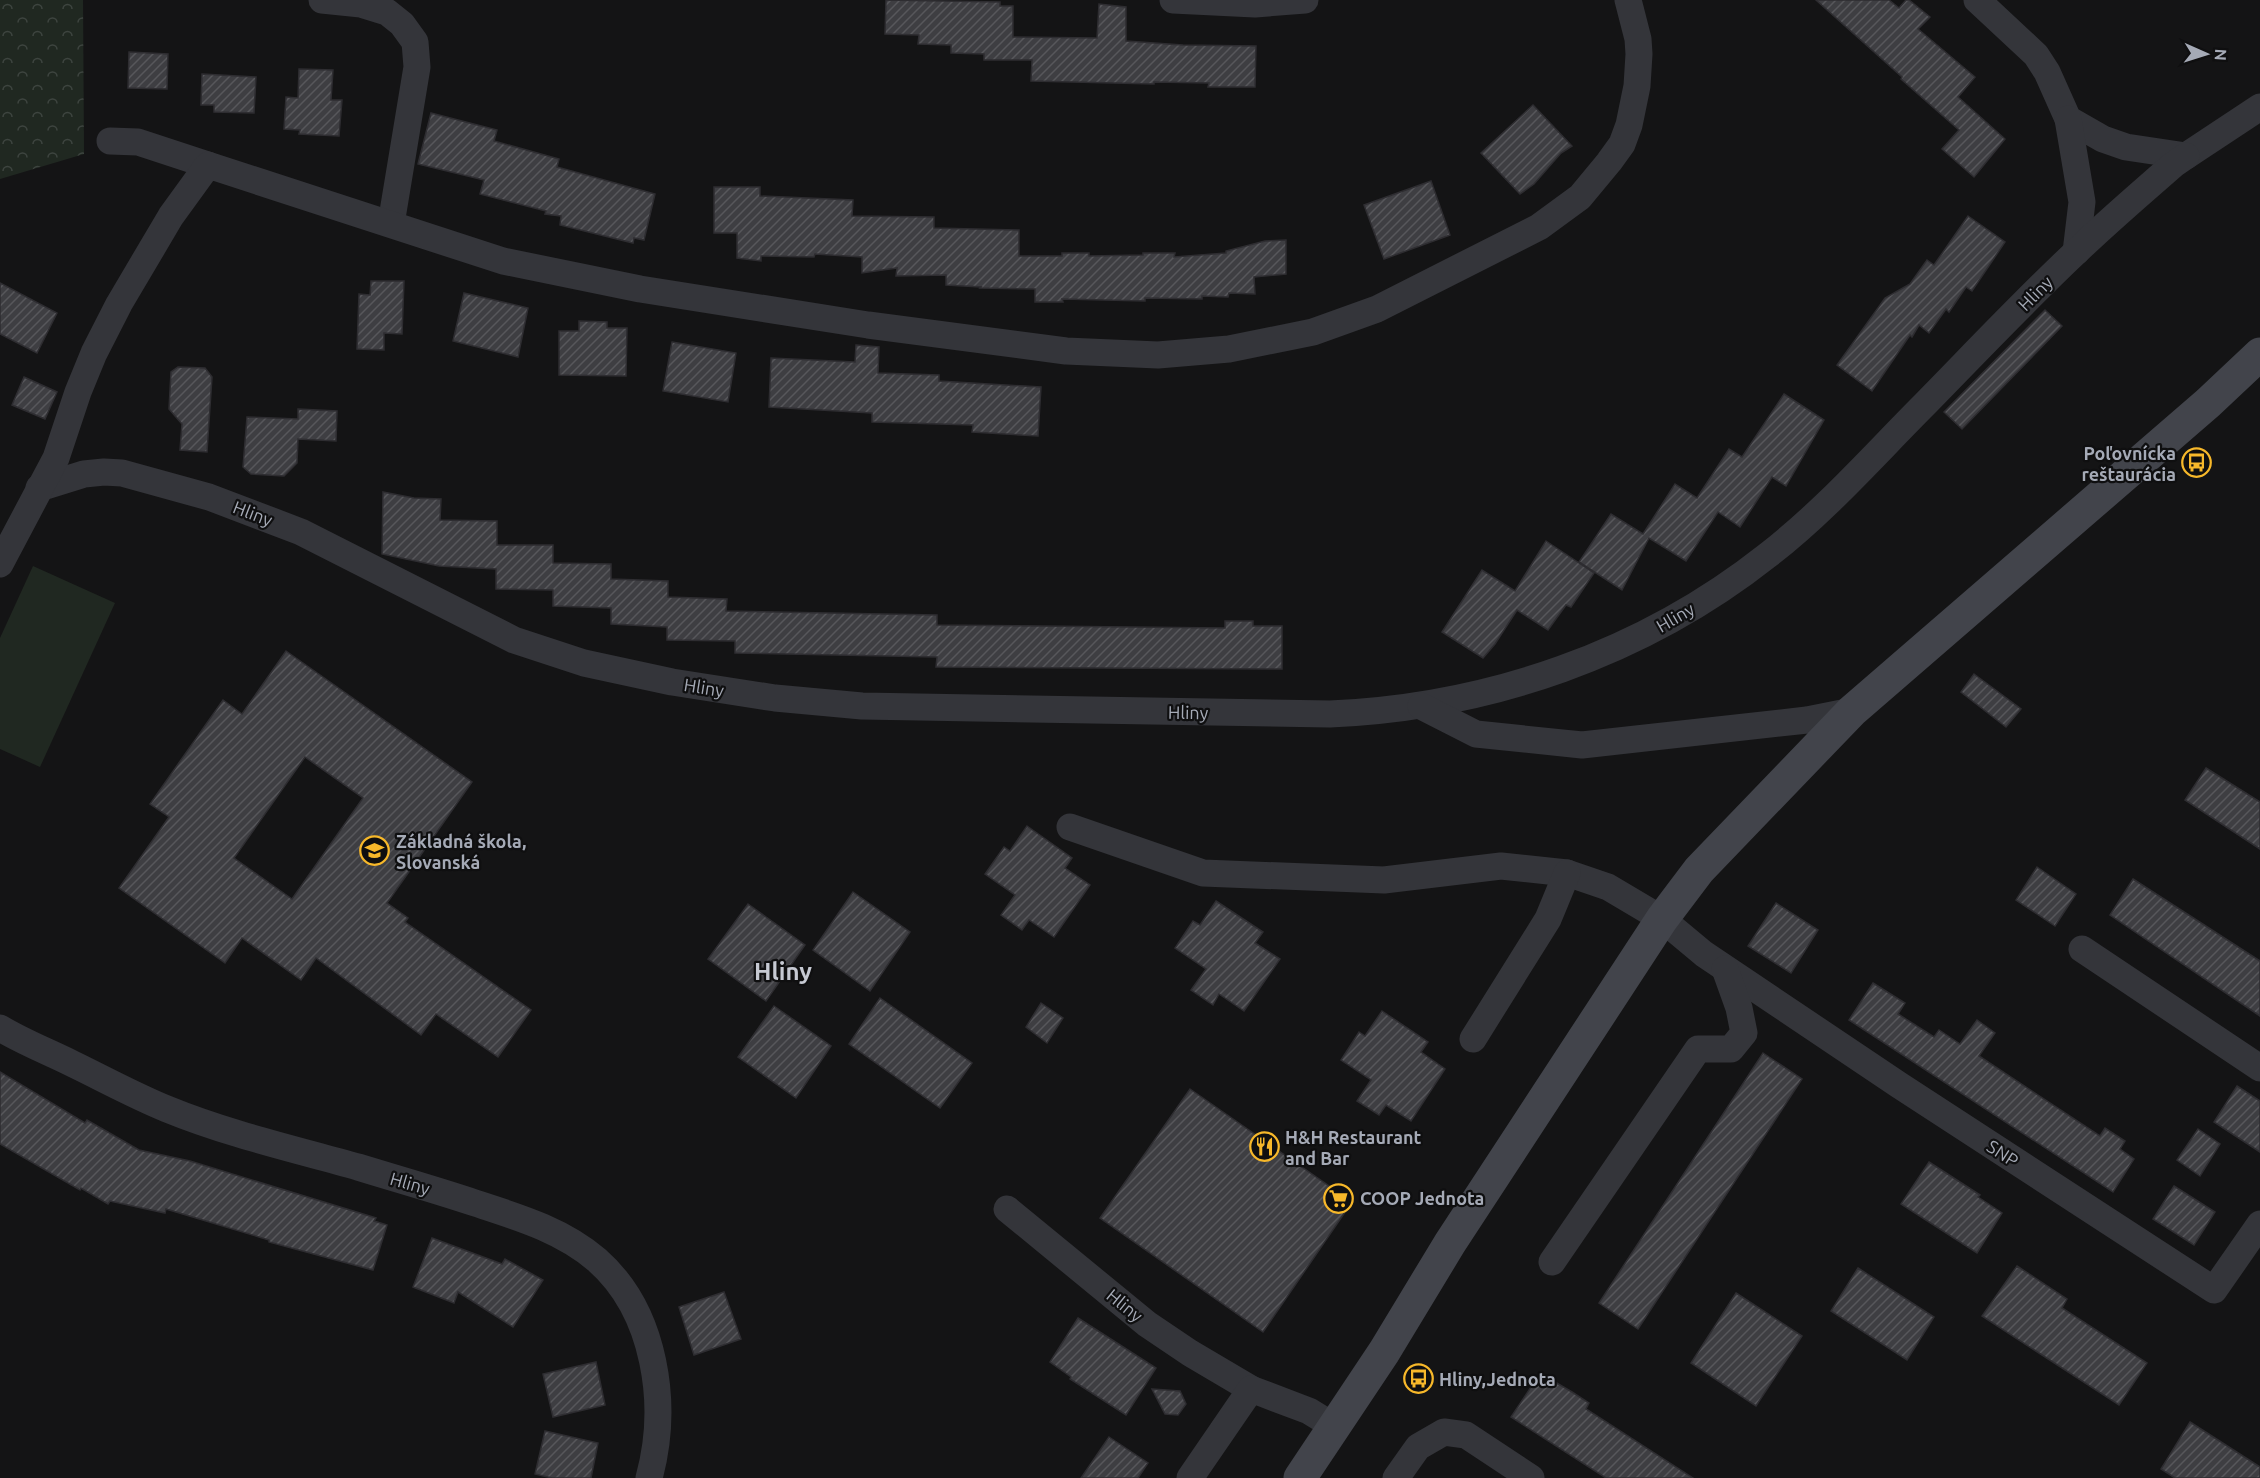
<svg xmlns="http://www.w3.org/2000/svg" width="2260" height="1478" viewBox="0 0 2260 1478" font-family="Ubuntu,sans-serif">
	<style>
		.forest { fill: url(#forest-crowns) }
		.park { fill: #202821 }
		.building { fill: url(#building-hatch); stroke: #2e2d31; stroke-width: 1.5; fill-rule: evenodd }
		.lines { fill: none; stroke-linecap: round; stroke-linejoin: round }
		.street { stroke: #34353a; stroke-width: 27 }
		.secondary { stroke: #42444b; stroke-width: 33 }
		.labels { text-anchor: middle; dominant-baseline: central; stroke-width: 4.5; stroke-linejoin: round; paint-order: stroke }
		.street-label { font-size: 18px; fill: #a5aab6; stroke: #0f0f10 }
		.poi-label { font-size: 18px; font-weight: bold; fill: #a5aab6; stroke: #0f0f10; text-anchor: start }
		.district-label { font-size: 24px; font-weight: bold; fill: #c6c9d2; stroke: #0f0f10 }
	</style>
	<defs>
		<pattern id="forest-crowns" width="20" height="18" patternUnits="userSpaceOnUse" patternTransform="scale(1.5)"><rect width="20" height="18" fill="#202821"/><path d="M2 6a3 3 0 1 1 6 0M12 15a3 3 0 1 1 6 0" fill="none" stroke="#3d443f"/></pattern>
		<pattern id="building-hatch" width="6" height="6" patternUnits="userSpaceOnUse" patternTransform="scale(1.5)"><rect width="6" height="6" fill="#3e3e42"/><path d="M-1 1l2-2M0 6l6-6M5 7l2-2" fill="none" stroke="#57575b"/></pattern>
	</defs>
	<rect width="100%" height="100%" fill="#141415"/>
	<polygon class="forest" points="0,0 83,0 84,154 0,179"/>
	<polygon class="park" points="33,566 115,603 40,767 0,749 0,638"/>
	<g class="building">
		<polygon points="886,0 1000,2 1000,6 1013,6 1013,37 1097,38 1099,4 1126,7 1126,41 1183,45 1256,46 1255,87 1208,87 1209,83 1154,82 1154,84 1031,81 1032,60 984,60 984,54 951,53 951,45 918,44 919,35 885,34"/>
		<polygon points="1816,0 1889,0 1899,8 1906,0 1909,0 1930,17 1918,29 1975,77 1958,97 2005,139 1974,177 1942,149 1959,130 1901,79 1902,77"/>
		<polygon points="129,52 168,54 167,89 128,88"/>
		<polygon points="299,69 333,70 331,100 342,100 339,136 299,134 300,130 284,129 286,97 298,98"/>
		<polygon points="202,74 256,77 254,113 214,112 214,105 201,105"/>
		<polygon points="1533,105 1572,146 1561,153 1534,184 1520,194 1481,153"/>
		<polygon points="431,113 497,130 494,141 559,159 557,167 655,194 644,240 634,238 633,243 560,225 561,216 545,214 546,211 480,194 484,180 418,164"/>
		<polygon points="1431,181 1450,235 1384,259 1364,205"/>
		<polygon points="714,187 760,187 760,196 853,200 852,216 934,217 934,228 1019,230 1019,256 1062,256 1062,253 1089,253 1089,256 1143,255 1143,253 1175,253 1174,257 1226,253 1226,251 1265,241 1286,240 1286,274 1254,277 1255,294 1229,293 1228,297 1202,296 1202,299 1145,298 1145,301 1062,299 1063,302 1035,302 1035,289 980,288 981,287 946,285 946,275 896,276 897,268 862,273 862,257 815,254 814,257 761,256 761,261 737,258 737,233 714,233"/>
		<polygon points="1968,216 2005,242 1972,291 1966,287 1949,312 1946,309 1929,333 1919,325 1912,337 1910,335 1872,391 1837,365 1885,298 1910,284 1927,260 1934,265"/>
		<polygon points="371,281 404,281 402,334 384,333 384,350 357,349 359,294 370,295"/>
		<polygon points="0,283 57,313 37,353 0,334"/>
		<polygon points="464,293 528,308 518,357 453,341"/>
		<polygon points="2045,310 2062,326 1962,429 1944,412"/>
		<polygon points="579,321 607,322 607,328 627,328 626,376 559,375 559,331 579,331"/>
		<polygon points="672,342 736,353 728,402 663,391"/>
		<polygon points="856,345 879,347 878,373 939,375 939,381 1041,387 1038,436 972,432 973,425 872,422 872,413 769,407 771,358 855,362"/>
		<polygon points="178,367 205,368 212,377 207,452 180,450 182,424 169,409 171,372"/>
		<polygon points="24,377 57,392 45,419 12,405"/>
		<polygon points="1784,394 1824,420 1786,486 1772,477 1740,527 1718,512 1686,561 1649,538 1622,590 1579,562 1611,514 1643,534 1675,484 1697,498 1729,449 1742,457"/>
		<polygon points="298,409 337,411 336,441 298,439 297,463 284,476 251,474 243,467 247,417 298,419"/>
		<polygon points="383,492 414,498 441,499 440,520 497,521 497,545 553,545 553,563 611,564 611,579 668,581 668,597 727,599 726,611 937,615 937,625 1225,628 1225,621 1253,621 1253,626 1282,626 1282,669 936,667 937,657 735,653 735,641 667,640 667,627 611,624 611,608 553,606 553,590 496,589 496,569 439,566 382,554"/>
		<polygon points="1546,541 1594,573 1571,607 1566,605 1548,630 1517,610 1495,644 1483,658 1442,632 1482,570 1515,591"/>
		<path d="M286,651L472,782L387,903L408,918L405,922L531,1010L498,1057L436,1014L421,1035L316,958L301,980L242,938L225,963L119,888L169,817L150,804L223,700L242,714ZM305,757L363,798L292,899L234,858Z"/>
		<polygon points="1974,674 2021,709 2006,727 1961,692"/>
		<polygon points="2206,768 2260,802 2260,849 2185,800"/>
		<polygon points="1027,826 1072,858 1065,868 1090,885 1054,937 1029,920 1022,930 1001,915 1015,895 985,874 1004,847 1010,851"/>
		<polygon points="2037,867 2076,894 2055,926 2016,900"/>
		<polygon points="2133,879 2260,961 2260,1016 2110,915"/>
		<polygon points="853,892 910,932 870,991 813,950"/>
		<polygon points="1216,901 1263,932 1255,943 1280,959 1244,1011 1219,994 1213,1005 1191,990 1206,969 1175,948 1193,921 1200,925"/>
		<polygon points="1776,903 1818,930 1791,973 1748,946"/>
		<polygon points="748,904 805,945 766,1001 708,959"/>
		<polygon points="1873,983 1905,1003 1898,1014 1934,1037 1939,1030 1960,1044 1977,1020 1995,1033 1979,1056 2100,1136 2105,1128 2125,1141 2120,1149 2134,1159 2113,1192 1849,1020"/>
		<polygon points="880,998 972,1063 940,1108 849,1044"/>
		<polygon points="1041,1003 1063,1018 1047,1043 1026,1027"/>
		<polygon points="774,1006 831,1046 796,1098 738,1057"/>
		<polygon points="1382,1011 1428,1042 1421,1052 1445,1069 1411,1121 1386,1105 1379,1115 1357,1101 1371,1080 1341,1060 1359,1032 1365,1036"/>
		<polygon points="1763,1053 1802,1079 1638,1329 1599,1303"/>
		<polygon points="0,1072 85,1123 87,1120 139,1150 190,1161 376,1218 374,1221 387,1225 373,1270 269,1242 269,1240 166,1209 165,1213 110,1201 108,1204 81,1188 80,1190 0,1144"/>
		<polygon points="2237,1086 2260,1101 2260,1152 2214,1122"/>
		<polygon points="1190,1089 1352,1202 1263,1332 1100,1218"/>
		<polygon points="2198,1129 2220,1144 2200,1176 2177,1160"/>
		<polygon points="1929,1162 1980,1195 1978,1197 2002,1213 1977,1253 1901,1204"/>
		<polygon points="2174,1186 2215,1212 2194,1245 2153,1219"/>
		<polygon points="432,1238 502,1264 505,1259 543,1280 513,1327 458,1292 454,1303 413,1287"/>
		<polygon points="2017,1266 2067,1299 2062,1308 2147,1363 2119,1405 1982,1316"/>
		<polygon points="1858,1268 1934,1317 1907,1360 1831,1311"/>
		<polygon points="724,1292 741,1339 694,1355 679,1307"/>
		<polygon points="1736,1293 1802,1336 1756,1406 1691,1363"/>
		<polygon points="1078,1318 1156,1368 1126,1415 1070,1379 1071,1377 1050,1362"/>
		<polygon points="596,1362 605,1405 553,1417 543,1374"/>
		<polygon points="1537,1378 1546,1384 1550,1379 1572,1392 1589,1403 1586,1409 1693,1478 1606,1478 1511,1417"/>
		<polygon points="1152,1389 1180,1391 1186,1404 1178,1415 1165,1414"/>
		<polygon points="2190,1422 2260,1467 2260,1478 2175,1478 2161,1469"/>
		<polygon points="545,1431 598,1443 591,1478 552,1478 535,1474"/>
		<polygon points="1109,1437 1148,1463 1138,1478 1081,1478"/>
	</g>
	<g class="lines">
		<g class="street">
			<polyline points="322,0 361,4 387,12 402,24 415,42 417,67 391,224"/>
			<polyline points="1173,0 1255,4 1305,0"/>
			<polyline points="1977,0 2036,55 2047,72 2068,119 2103,139 2126,147 2186,156 2260,107"/>
			<polyline points="2068,119 2082,202 2076,252"/>
			<polyline points="110,141 138,142 208,165"/>
			<path d="M39,488L84,474L104,472L122,473L209,497L301,532L514,640L584,663L672,682L775,698L862,706L1330,714C1489,707 1643,654 1768,555C1825,511 1874,455 1925,404C1975,353 2024,301 2076,252C2107,222 2140,194 2173,165L2186,156"/>
			<polyline points="0,564 56,458 78,392 94,353 119,304 171,216 208,165 503,261 640,289 868,325 1066,351 1158,355 1229,349 1313,332 1377,309 1539,227 1580,197 1609,162 1622,144 1629,125 1637,86 1639,54 1638,39 1628,0"/>
			<polyline points="1421,706 1476,734 1582,745 1807,720 1852,711"/>
			<polyline points="1070,827 1203,873 1384,880 1501,866 1567,873 1608,887 1662,919 1704,954 1899,1085 2214,1290 2260,1224"/>
			<polyline points="2082,949 2260,1068"/>
			<path d="M0,1028C23,1042 49,1052 73,1064C104,1079 135,1096 167,1109C228,1134 294,1149 358,1167C397,1179 436,1190 475,1203C518,1217 562,1230 597,1260C656,1312 669,1405 649,1478"/>
			<polyline points="1473,1039 1548,919 1567,873"/>
			<polyline points="1007,1209 1147,1324 1190,1353 1251,1389"/>
			<polyline points="1552,1262 1698,1049 1731,1049 1744,1033 1739,1008 1725,969"/>
			<polyline points="1190,1478 1251,1389 1309,1411 1335,1427"/>
			<polyline points="1396,1478 1418,1447 1444,1432 1466,1435 1531,1478"/>
		</g>
		<polyline class="secondary" points="1300,1478 1384,1352 1450,1243 1662,919 1699,870 1852,711 2208,403 2260,354"/>
	</g>
	<defs>
		<symbol id="bus-ring" viewBox="-11 -11 22 22"><circle r="9.5" fill="#0f0f10" stroke="#f7b82a" stroke-width="1.5"/><path d="M-5-6H5V4H4V6H2V4H-2V6H-4V4H-5ZM-3.5-4V0h7V-4ZM-3.5 1.2v1.5H-2V1.2ZM2 1.2v1.5H3.5V1.2Z" fill="#f7b82a"/></symbol>
		<symbol id="school-ring" viewBox="-11 -11 22 22"><circle r="9.5" fill="#0f0f10" stroke="#f7b82a" stroke-width="1.5"/><path d="M0-5L7-2L0 1L-7-2ZM-4 1L0 2.5L4 1V4Q0 6-4 4Z" fill="#f7b82a"/></symbol>
		<symbol id="restaurant-ring" viewBox="-11 -11 22 22"><circle r="9.5" fill="#0f0f10" stroke="#f7b82a" stroke-width="1.5"/><path d="M-5-6h1v4h1v-4h1v4h1v-4h1v5L-1.5 .5V6h-2V.5L-5-1ZM5-6V6H3V1.5H1.5Q1.5-4 5-6Z" fill="#f7b82a"/></symbol>
		<symbol id="supermarket-ring" viewBox="-11 -11 22 22"><circle r="9.5" fill="#0f0f10" stroke="#f7b82a" stroke-width="1.5"/><path d="M-6-5.5h2.5l.6 2H6L4.5 2H-2.5L-4.4-4H-6ZM-1.5 3.2a1.3 1.3 0 1 0 .1 0ZM3 3.2a1.3 1.3 0 1 0 .1 0Z" fill="#f7b82a"/></symbol>
	</defs>
	<g fill-rule="evenodd">
		<use href="#bus-ring" x="2180" y="446" width="33" height="33"/>
		<use href="#school-ring" x="358" y="834" width="33" height="33"/>
		<use href="#restaurant-ring" x="1248" y="1130" width="33" height="33"/>
		<use href="#supermarket-ring" x="1322" y="1182" width="33" height="33"/>
		<use href="#bus-ring" x="1402" y="1362" width="33" height="33"/>
	</g>
	<g class="labels">
		<g class="street-label">
			<text transform="translate(2035 293) rotate(-45)">Hliny</text>
			<text transform="translate(253 513) rotate(21)">Hliny</text>
			<text transform="translate(1675 617) rotate(-30)">Hliny</text>
			<text transform="translate(704 687) rotate(9)">Hliny</text>
			<text transform="translate(1188 712) rotate(1)">Hliny</text>
			<text transform="translate(2003 1153) rotate(33)">SNP</text>
			<text transform="translate(410 1183) rotate(16)">Hliny</text>
			<text transform="translate(1125 1305) rotate(39)">Hliny</text>
		</g>
		<g class="poi-label">
			<text x="2176" y="453" text-anchor="end">Poľovnícka<tspan x="2176" dy="21">reštaurácia</tspan></text>
			<text x="396" y="841">Základná škola,<tspan x="396" dy="21">Slovanská</tspan></text>
			<text x="1285" y="1137">H&amp;H Restaurant<tspan x="1285" dy="21">and Bar</tspan></text>
			<text x="1360" y="1198">COOP Jednota</text>
			<text x="1439" y="1379">Hliny,Jednota</text>
		</g>
		<g class="district-label">
			<text x="783" y="971">Hliny</text>
		</g>
	</g>
	<g transform="translate(2206 54) rotate(93)" stroke="#0f0f10" stroke-width="4.5" paint-order="stroke">
	<path d="M0-4.5L10 22L0 15L-10 22Z" fill="#a5aab6"/>
	<text y="-9" font-size="16" font-weight="bold" text-anchor="middle" fill="#a5aab6">N</text>
	</g>
</svg>
